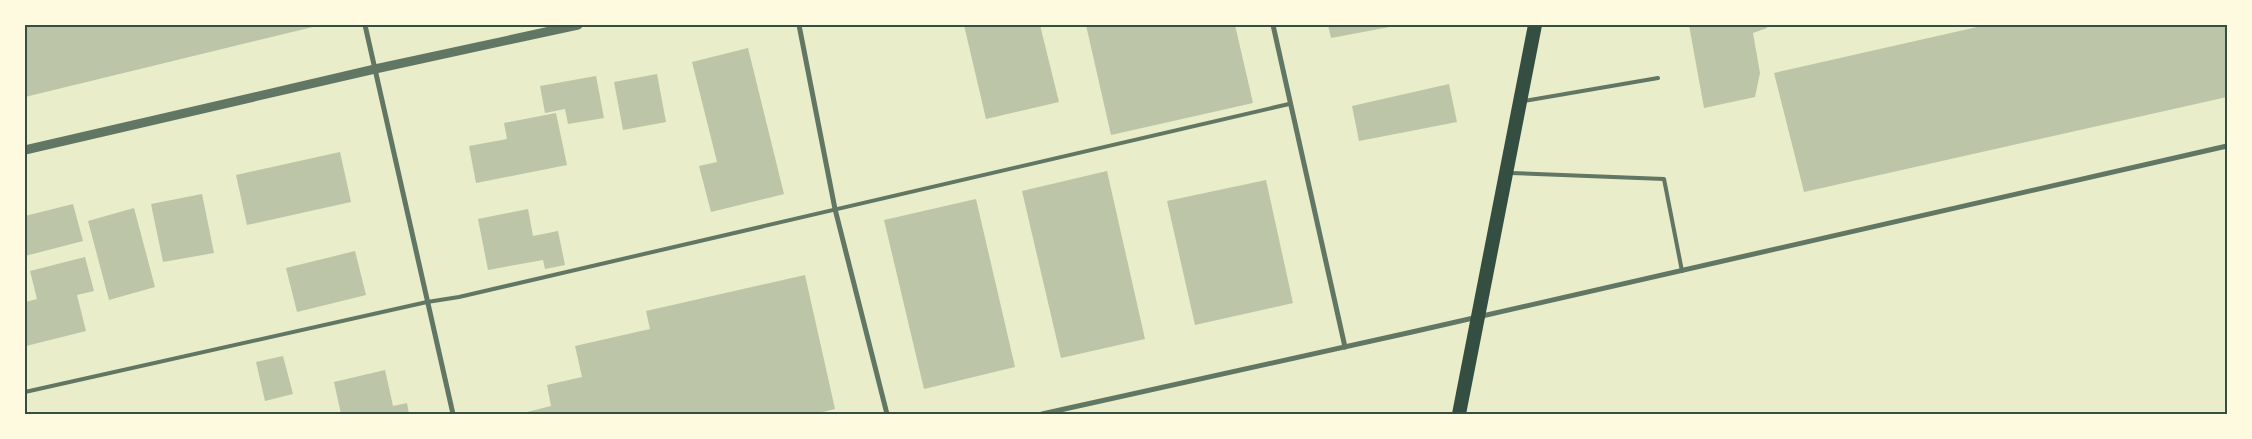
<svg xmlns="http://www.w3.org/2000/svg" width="2252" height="439" viewBox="0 0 2252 439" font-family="'Work Sans',sans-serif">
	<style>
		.building { fill: #bcc5a7 }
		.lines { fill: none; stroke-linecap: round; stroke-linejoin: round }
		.service { stroke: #617663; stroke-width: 4 }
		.minor { stroke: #617663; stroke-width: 5 }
		.tertiary { stroke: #617663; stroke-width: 9 }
		.trunk { stroke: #344e41; stroke-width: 14 }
		.neatline { fill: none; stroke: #344e41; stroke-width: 2 }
	</style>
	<rect width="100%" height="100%" fill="#e9edc9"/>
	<g class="building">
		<polygon points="25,25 317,25 317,26 25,97"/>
		<polygon points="964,25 1040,25 1059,102 986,119"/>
		<polygon points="1086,25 1235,25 1253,103 1111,135"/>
		<polygon points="1328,25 1395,25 1395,26 1331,38"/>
		<polygon points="1689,25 1766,25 1767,28 1753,33 1760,73 1755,97 1704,108"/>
		<polygon points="1986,25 2227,25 2227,97 1804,192 1774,73"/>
		<polygon points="748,48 784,194 711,212 699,166 717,162 692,62"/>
		<polygon points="657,74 666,122 623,130 614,82"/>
		<polygon points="596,76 604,118 568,124 565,109 545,113 540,86"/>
		<polygon points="1449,84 1457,122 1359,141 1352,106"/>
		<polygon points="556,113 567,165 476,183 469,146 507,139 504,123"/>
		<polygon points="340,152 351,202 247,225 236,175"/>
		<polygon points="1107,171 1145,339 1061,358 1022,191"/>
		<polygon points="1266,180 1293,303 1195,325 1167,201"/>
		<polygon points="202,194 214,253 163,262 151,204"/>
		<polygon points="976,199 1015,367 924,389 884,220"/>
		<polygon points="73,204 83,241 25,256 25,216"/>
		<polygon points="134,208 155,287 109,300 88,221"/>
		<polygon points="528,209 533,236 558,231 565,265 545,269 543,260 488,270 478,219"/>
		<polygon points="355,251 366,295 297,312 286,268"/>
		<polygon points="85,257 94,291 77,295 86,331 26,346 25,302 37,299 30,271"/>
		<polygon points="805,275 835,409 814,414 519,414 551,406 547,385 582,377 575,346 650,329 646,311"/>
		<polygon points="283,356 293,394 265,401 256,362"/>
		<polygon points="385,370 393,406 407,403 409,414 341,414 334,382"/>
	</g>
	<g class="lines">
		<g class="service">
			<polyline points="1524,101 1658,78"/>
			<polyline points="1510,173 1664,179 1682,271"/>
			<polyline points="25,392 427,302 459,297 1289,104"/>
		</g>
		<g class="minor">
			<polyline points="365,25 453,414"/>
			<polyline points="799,25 835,209 887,414"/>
			<polyline points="1273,25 1345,347"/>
			<polyline points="1042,414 1412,332 2227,146"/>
		</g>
		<polyline class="tertiary" points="25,150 375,69 578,25"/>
		<polyline class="trunk" points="1459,414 1535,25"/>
	</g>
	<rect width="2252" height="439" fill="none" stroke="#fefae0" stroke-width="52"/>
	<rect x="26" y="26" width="2200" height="387" class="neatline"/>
</svg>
